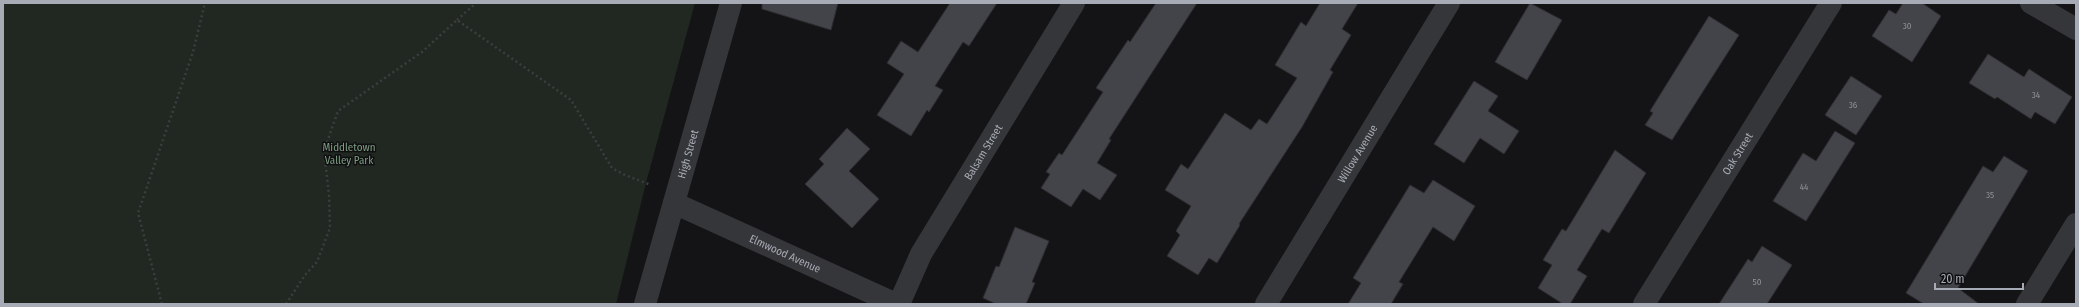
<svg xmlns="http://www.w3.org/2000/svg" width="2079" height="307" viewBox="0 0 2079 307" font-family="'Fira Sans Condensed',sans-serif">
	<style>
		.green { fill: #212822 }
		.building { fill: #434449; stroke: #2e2e32 }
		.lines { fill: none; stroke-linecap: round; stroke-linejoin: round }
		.path { stroke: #3c3d41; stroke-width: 2.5; stroke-dasharray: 2 3; stroke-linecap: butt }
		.minor { stroke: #35363a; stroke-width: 22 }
		.labels { text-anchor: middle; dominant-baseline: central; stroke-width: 3; stroke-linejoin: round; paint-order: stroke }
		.number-label { font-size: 9px; fill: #8e919a }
		.park-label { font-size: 11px; fill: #7f9e82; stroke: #0f0f11 }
		.street-label { font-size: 11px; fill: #a7abb5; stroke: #0f0f11 }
	</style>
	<rect width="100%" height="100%" fill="#141416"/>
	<polygon class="green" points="3,3 695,3 647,179 616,304 3,304"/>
	<g class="building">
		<polygon points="762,3 838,3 831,30 762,9"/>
		<polygon points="950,3 997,3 969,46 963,42 935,86 943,90 929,112 927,110 911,136 877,115 904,74 887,63 901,41 918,52"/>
		<polygon points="1156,3 1197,3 1109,139 1111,140 1097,163 1117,175 1100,200 1083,189 1071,207 1041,188 1050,174 1046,172 1059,153 1062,155 1103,92 1096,88 1128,40 1130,42"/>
		<polygon points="1320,3 1358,3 1342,29 1351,35 1330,70 1333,72 1302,127 1239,224 1240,225 1217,263 1209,258 1198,275 1167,256 1180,235 1176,231 1191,206 1165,190 1181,164 1188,169 1225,113 1251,130 1259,119 1267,124 1297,78 1275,65 1301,22 1306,26"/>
		<polygon points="1530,3 1562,20 1527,80 1495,62"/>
		<polygon points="1903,3 1922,3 1941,16 1912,62 1872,36 1889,10 1896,14"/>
		<polygon points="1709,16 1739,35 1672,140 1645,125 1653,113 1650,111"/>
		<polygon points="1988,54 2024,77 2029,69 2072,97 2055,124 2035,112 2031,119 1997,97 1995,99 1969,83"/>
		<polygon points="1851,76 1882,96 1856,135 1825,115"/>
		<polygon points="1474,81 1498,96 1488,111 1519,131 1504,154 1480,138 1464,163 1434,144"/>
		<polygon points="847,128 870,149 849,171 879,199 852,228 805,184 824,164 819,159"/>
		<polygon points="1835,131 1855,143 1806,221 1773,201 1803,153 1816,161"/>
		<polygon points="1615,150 1646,173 1609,233 1602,229 1577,270 1587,276 1570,304 1563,304 1538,288 1552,265 1543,260 1562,229 1566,231"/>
		<polygon points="2004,156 2028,171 1958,288 1979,304 1924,304 1906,293 1983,166 1993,172"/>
		<polygon points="1433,180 1475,206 1454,241 1433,227 1399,282 1403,284 1391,304 1348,304 1361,283 1353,278 1410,185 1424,193"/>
		<polygon points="1015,227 1049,241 1032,282 1035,283 1026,304 996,304 983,298 996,266 999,267"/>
		<polygon points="1762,246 1792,265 1767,304 1719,304 1748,259 1752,262"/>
	</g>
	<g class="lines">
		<g class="path">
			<polyline points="457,20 476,3"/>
			<polyline points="162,304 138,213 193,52 205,3"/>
			<polyline points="286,304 305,275 317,262 330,228 329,195 324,151 338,111 422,52 457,20 571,100 612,168 625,175 651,185"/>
		</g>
		<g class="minor">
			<polyline points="2031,3 2076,29"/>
			<path id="s1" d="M674,203L896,304"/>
			<path id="s2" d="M645,304L731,3"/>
			<path id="s3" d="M899,304L921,254L1074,3"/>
			<path id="s4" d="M1266,304L1449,3"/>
			<path id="s5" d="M1644,304L1831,3"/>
			<polyline points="2027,304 2076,224"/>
		</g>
	</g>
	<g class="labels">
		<g class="number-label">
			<text x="1907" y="26">30</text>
			<text x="2036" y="95">34</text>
			<text x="1853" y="105">36</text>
			<text x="1804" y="187">44</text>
			<text x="1990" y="195">35</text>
			<text x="1757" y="282">50</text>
		</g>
		<g class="park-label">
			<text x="349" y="147">Middletown<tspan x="349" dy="13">Valley Park</tspan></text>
		</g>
		<g class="street-label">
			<text stroke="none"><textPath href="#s3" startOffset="174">Balsam Street</textPath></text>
			<text stroke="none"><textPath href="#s2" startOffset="156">High Street</textPath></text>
			<text stroke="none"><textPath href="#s4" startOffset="176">Willow Avenue</textPath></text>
			<text stroke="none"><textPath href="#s5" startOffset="177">Oak Street</textPath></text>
			<text stroke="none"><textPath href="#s1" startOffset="122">Elmwood Avenue</textPath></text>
		</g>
	</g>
	<rect width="2079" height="307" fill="none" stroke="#a7abb5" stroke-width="8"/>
	<path d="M1935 283v6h88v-6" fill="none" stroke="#a7abb5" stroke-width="2"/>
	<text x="1941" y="283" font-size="12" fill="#a7abb5" stroke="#0f0f11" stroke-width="3" paint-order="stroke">20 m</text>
</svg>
